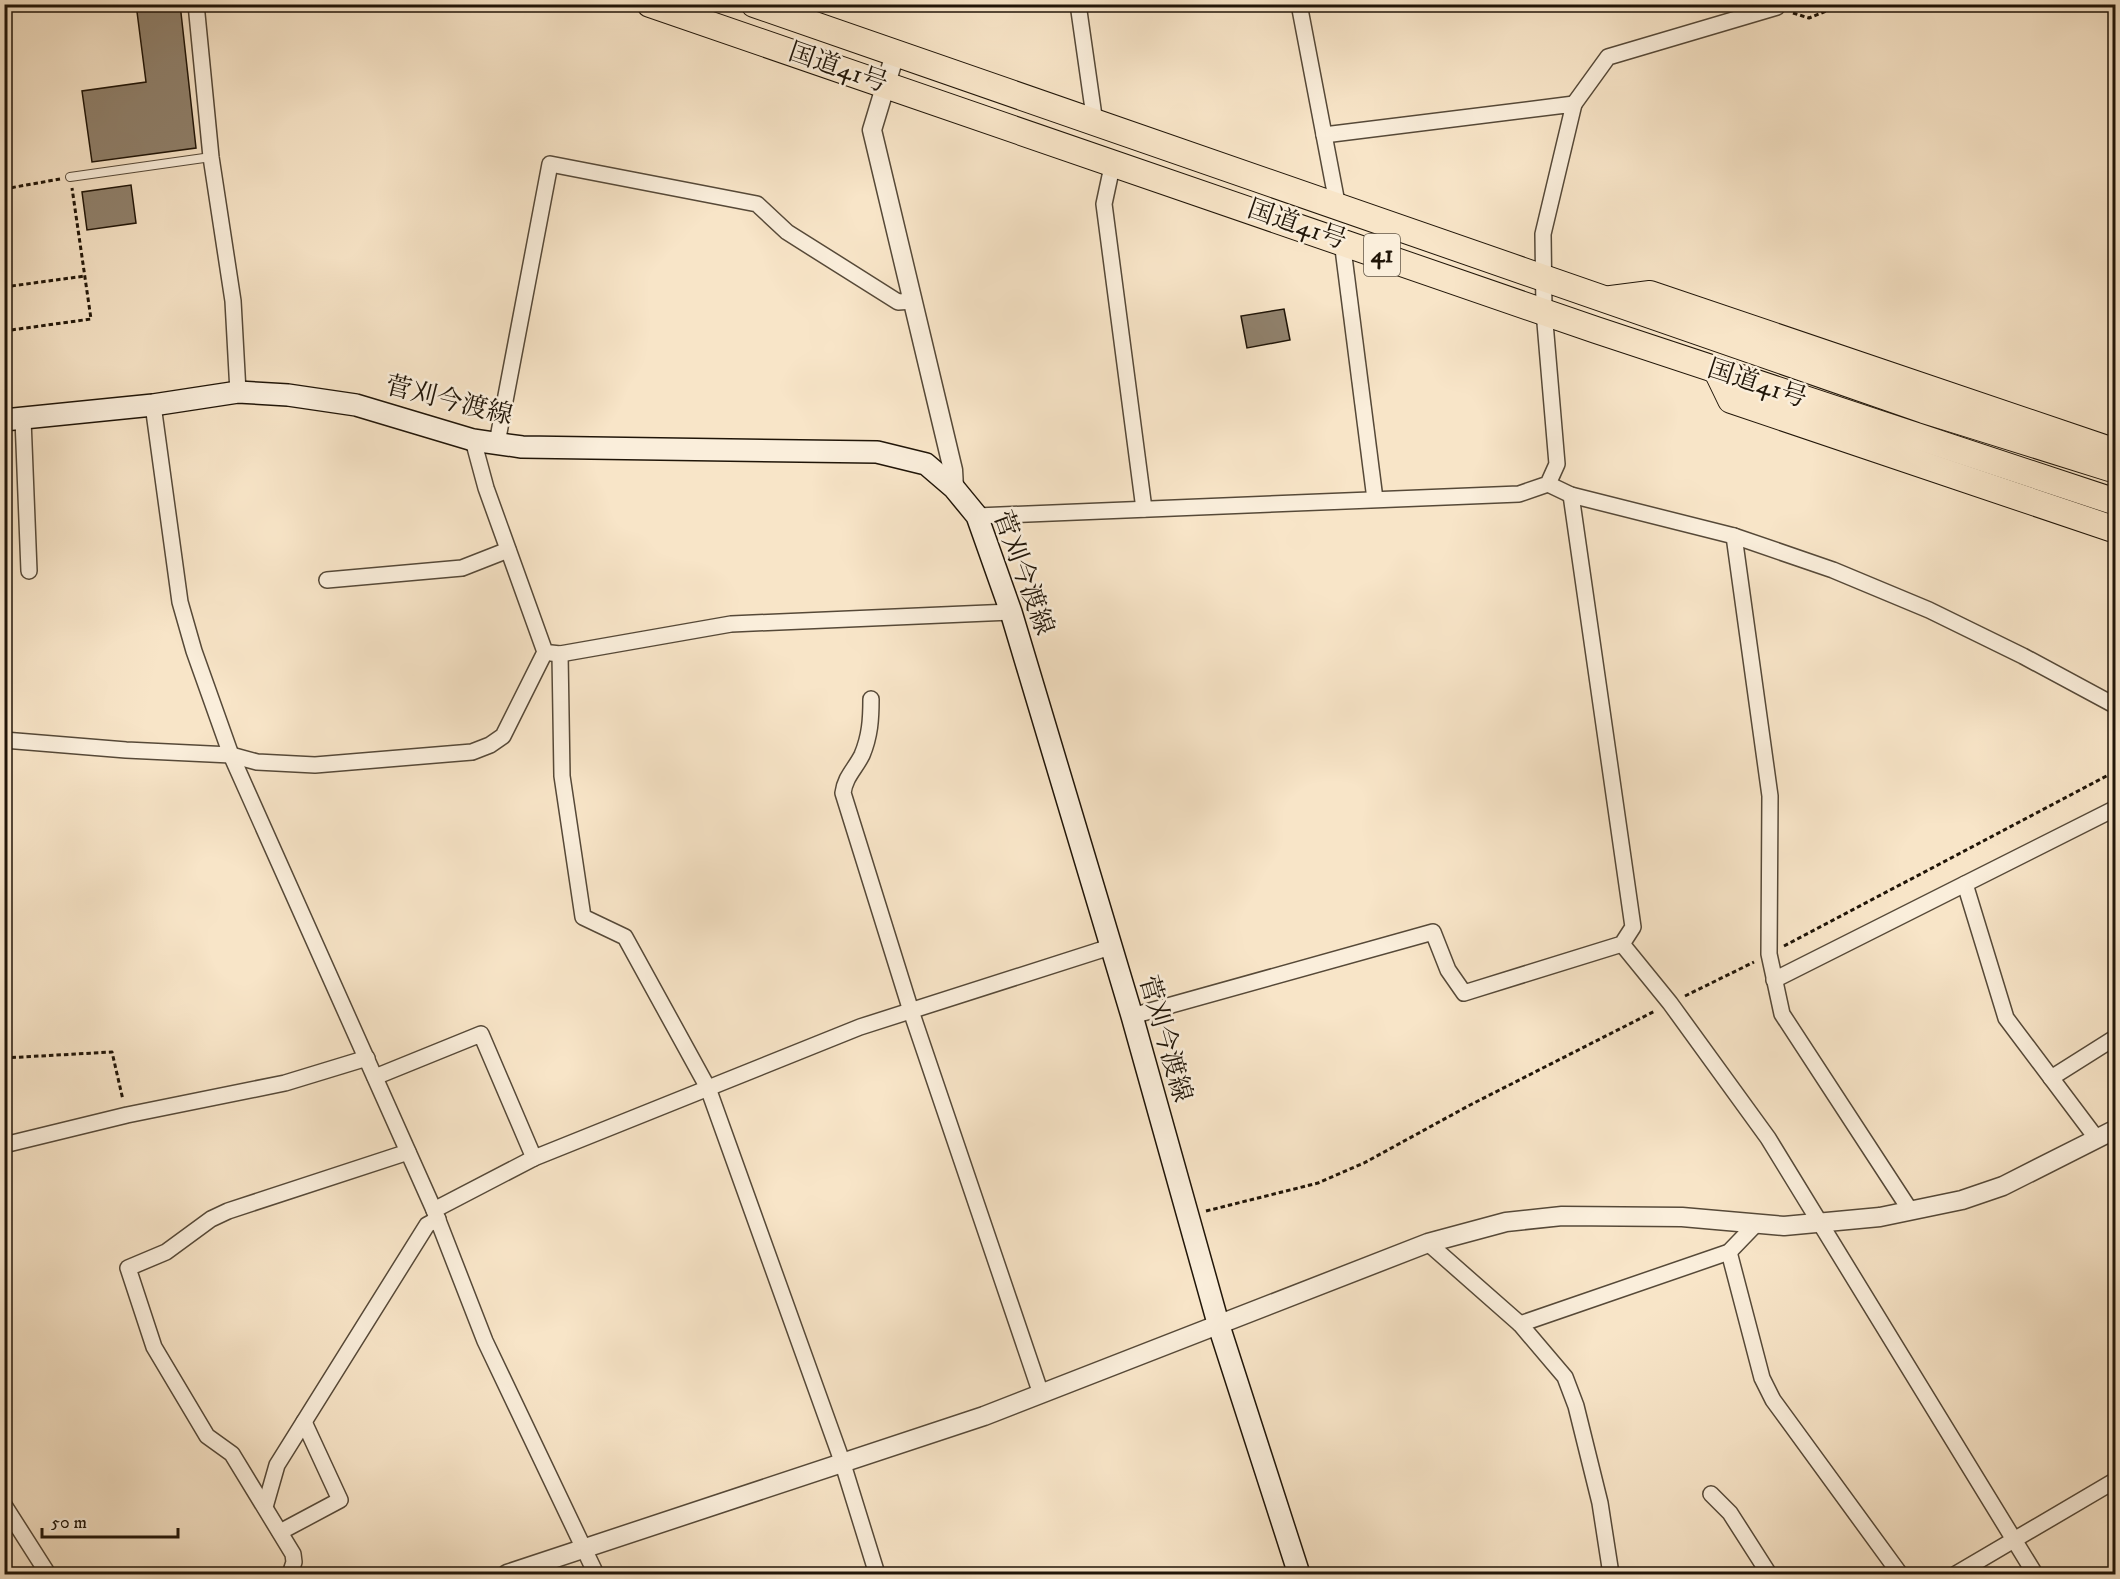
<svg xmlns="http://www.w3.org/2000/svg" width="2120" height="1579" viewBox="0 0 2120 1579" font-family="'IM FELL DW Pica','Noto Serif JP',serif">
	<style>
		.building { fill: #90816c; stroke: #201508; stroke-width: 1.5 }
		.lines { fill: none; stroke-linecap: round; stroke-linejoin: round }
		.service-casing { stroke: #564938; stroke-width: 10 }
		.minor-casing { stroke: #564938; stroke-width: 18 }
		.tertiary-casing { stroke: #564938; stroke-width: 21 }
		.secondary-casing { stroke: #201508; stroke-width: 24 }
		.trunk-casing { stroke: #201508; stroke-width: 28 }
		.path { stroke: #201508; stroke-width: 3; stroke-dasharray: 4.5 3; stroke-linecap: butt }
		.service { stroke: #faeedb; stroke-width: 8 }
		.minor { stroke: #faeedb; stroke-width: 15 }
		.tertiary { stroke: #faeedb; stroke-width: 18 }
		.secondary { stroke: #faeedb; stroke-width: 21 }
		.trunk { stroke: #f8e5c8; stroke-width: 26 }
		.labels { text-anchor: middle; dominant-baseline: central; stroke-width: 5; stroke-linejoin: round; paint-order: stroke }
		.shield { fill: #faeedb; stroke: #615647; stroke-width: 1.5 }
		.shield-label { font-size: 24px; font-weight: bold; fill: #201508 }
		.street-label { font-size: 26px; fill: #201508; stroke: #faeedb }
	</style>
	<rect width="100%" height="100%" fill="#f8e5c8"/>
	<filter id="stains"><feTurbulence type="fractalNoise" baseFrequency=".00333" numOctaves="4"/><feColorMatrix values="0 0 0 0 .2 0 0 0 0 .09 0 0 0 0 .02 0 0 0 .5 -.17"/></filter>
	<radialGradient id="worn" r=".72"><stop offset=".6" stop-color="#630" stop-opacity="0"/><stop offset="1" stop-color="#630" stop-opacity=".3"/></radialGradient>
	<g class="building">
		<polygon points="136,4 180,4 196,148 92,162 82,91 146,82"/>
		<polygon points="131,185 136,223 87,230 82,192"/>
		<polygon points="1284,309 1290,340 1247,348 1241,316"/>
	</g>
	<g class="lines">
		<defs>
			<polyline id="service" points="70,177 211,157"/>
			<g id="minor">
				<polyline points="196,4 211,157 233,301 238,392"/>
				<polyline points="1078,4 1095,123"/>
				<polyline points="1299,4 1338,208"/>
				<polyline points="1574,104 1608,57 1777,7"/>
				<polyline points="1113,162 1104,204 1144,509"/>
				<polyline points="1342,241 1375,499"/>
				<polyline points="153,405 180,602 194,651 231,755 434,1210 485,1341 596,1574"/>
				<polyline points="23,419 29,571"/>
				<polyline points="497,443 550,164 757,204 787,232 898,302 913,301"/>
				<polyline points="1548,484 1571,495 1734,536 1833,570 1929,610 2023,656 2116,706"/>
				<polyline points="977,516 1519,494 1548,484 1557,464 1544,311 1543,234 1574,104 1324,135"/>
				<polyline points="1734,536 1770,796 1769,954 1782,1014 1910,1210"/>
				<polyline points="327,580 462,568 508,550"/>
				<polyline points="551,653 560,654 731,624 1011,612"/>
				<polyline points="560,654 562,776 583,917 625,937 708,1088 842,1461 877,1574"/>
				<path d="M871,699C871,719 870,736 862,755C855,769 845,777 843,793L911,1011L1041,1394"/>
				<polyline points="4,740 126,750 231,755 257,762 315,765 472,752 490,745 503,736 545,652 486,488 473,440"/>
				<polyline points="1965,884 2006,1018 2097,1139"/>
				<polyline points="1622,944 1670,1003 1768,1138 2035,1574"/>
				<polyline points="1774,980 2116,808"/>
				<polyline points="1132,1016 1433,932 1448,970 1464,993 1622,944 1633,927 1571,495"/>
				<polyline points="375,1077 481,1034 534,1158"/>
				<polyline points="2051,1078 2116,1037"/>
				<polyline points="4,1145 127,1115 285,1083 367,1058"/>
				<polyline points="434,1210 534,1158 860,1027 1110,947"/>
				<polyline points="1428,1243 1520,1324 1565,1377 1576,1406 1600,1503 1611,1574"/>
				<polyline points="1729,1252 1762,1378 1773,1400 1900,1574"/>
				<polyline points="1520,1324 1729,1252 1756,1224"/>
				<polyline points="1711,1494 1730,1513 1769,1574"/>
				<polyline points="4,1505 48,1574"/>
				<polyline points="265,1507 277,1465 427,1225 438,1219"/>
				<polyline points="280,1532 340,1500 304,1422"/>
				<polyline points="290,1574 294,1562 293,1554 232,1454 207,1436 154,1347 128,1268 166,1252 211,1219 228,1211 408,1152"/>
				<polyline points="1956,1574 2116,1480"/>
			</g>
			<g id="tertiary">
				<polyline points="895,54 872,130 953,470 954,488"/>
				<polyline points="507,1574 984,1416 1428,1243 1506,1222 1562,1216 1682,1217 1784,1226 1880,1217 1962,1200 2003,1186 2116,1129"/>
			</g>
			<polyline id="secondary" points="4,420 153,405 238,392 288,395 356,405 473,440 522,447 877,452 926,464 954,488 977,516 1011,612 1132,1016 1218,1323 1299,1574"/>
			<g id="trunk">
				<polyline points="650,4 1596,330 2116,502"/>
				<polyline points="754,4 1924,410 2116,470"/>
				<polyline points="1611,299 1650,294 2116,452"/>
				<polyline points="1717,371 1731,400 2116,530"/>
			</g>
		</defs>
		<use href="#service" class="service-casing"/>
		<use href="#minor" class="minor-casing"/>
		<use href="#tertiary" class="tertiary-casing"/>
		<use href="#secondary" class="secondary-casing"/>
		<use href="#trunk" class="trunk-casing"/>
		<g class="path">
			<polyline points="4,6 11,4"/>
			<polyline points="1793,13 1809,18 1844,4"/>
			<polyline points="4,189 60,179"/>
			<polyline points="4,287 85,276"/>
			<polyline points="4,331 91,319 72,188"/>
			<polyline points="1784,946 2116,771"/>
			<polyline points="1685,996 1754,962"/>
			<polyline points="4,1058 112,1052 123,1100"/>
			<polyline points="1206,1211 1318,1183 1364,1163 1470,1105 1655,1011"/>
		</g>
		<use href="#service" class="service"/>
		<use href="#minor" class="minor"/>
		<use href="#tertiary" class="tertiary"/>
		<use href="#secondary" class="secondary"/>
		<use href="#trunk" class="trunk"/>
	</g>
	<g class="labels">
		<rect class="shield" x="1364" y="234" width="36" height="42" rx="4.5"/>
		<g class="shield-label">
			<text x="1382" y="255">41</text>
		</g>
		<g class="street-label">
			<text transform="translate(838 68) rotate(19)">国道41号</text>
			<text transform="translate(1297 225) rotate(19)">国道41号</text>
			<text transform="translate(1757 384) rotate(18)">国道41号</text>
			<text transform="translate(449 401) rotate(14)">菅刈今渡線</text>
			<text transform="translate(1023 573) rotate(70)">菅刈今渡線</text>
			<text transform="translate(1165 1039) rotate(74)">菅刈今渡線</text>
		</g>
	</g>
	<rect width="2120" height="1579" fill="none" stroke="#f8e5c8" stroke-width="24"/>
	<rect x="6" y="6" width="2108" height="1567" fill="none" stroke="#201508" stroke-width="3"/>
	<rect x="12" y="12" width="2096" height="1555" fill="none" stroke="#201508" stroke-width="1.5"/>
	<path d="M42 1528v9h136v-9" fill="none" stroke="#201508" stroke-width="3"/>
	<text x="51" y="1528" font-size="18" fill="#201508" stroke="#faeedb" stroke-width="4.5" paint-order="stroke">50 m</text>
	<rect width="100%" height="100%" filter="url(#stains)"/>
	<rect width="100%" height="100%" fill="url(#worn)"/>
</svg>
